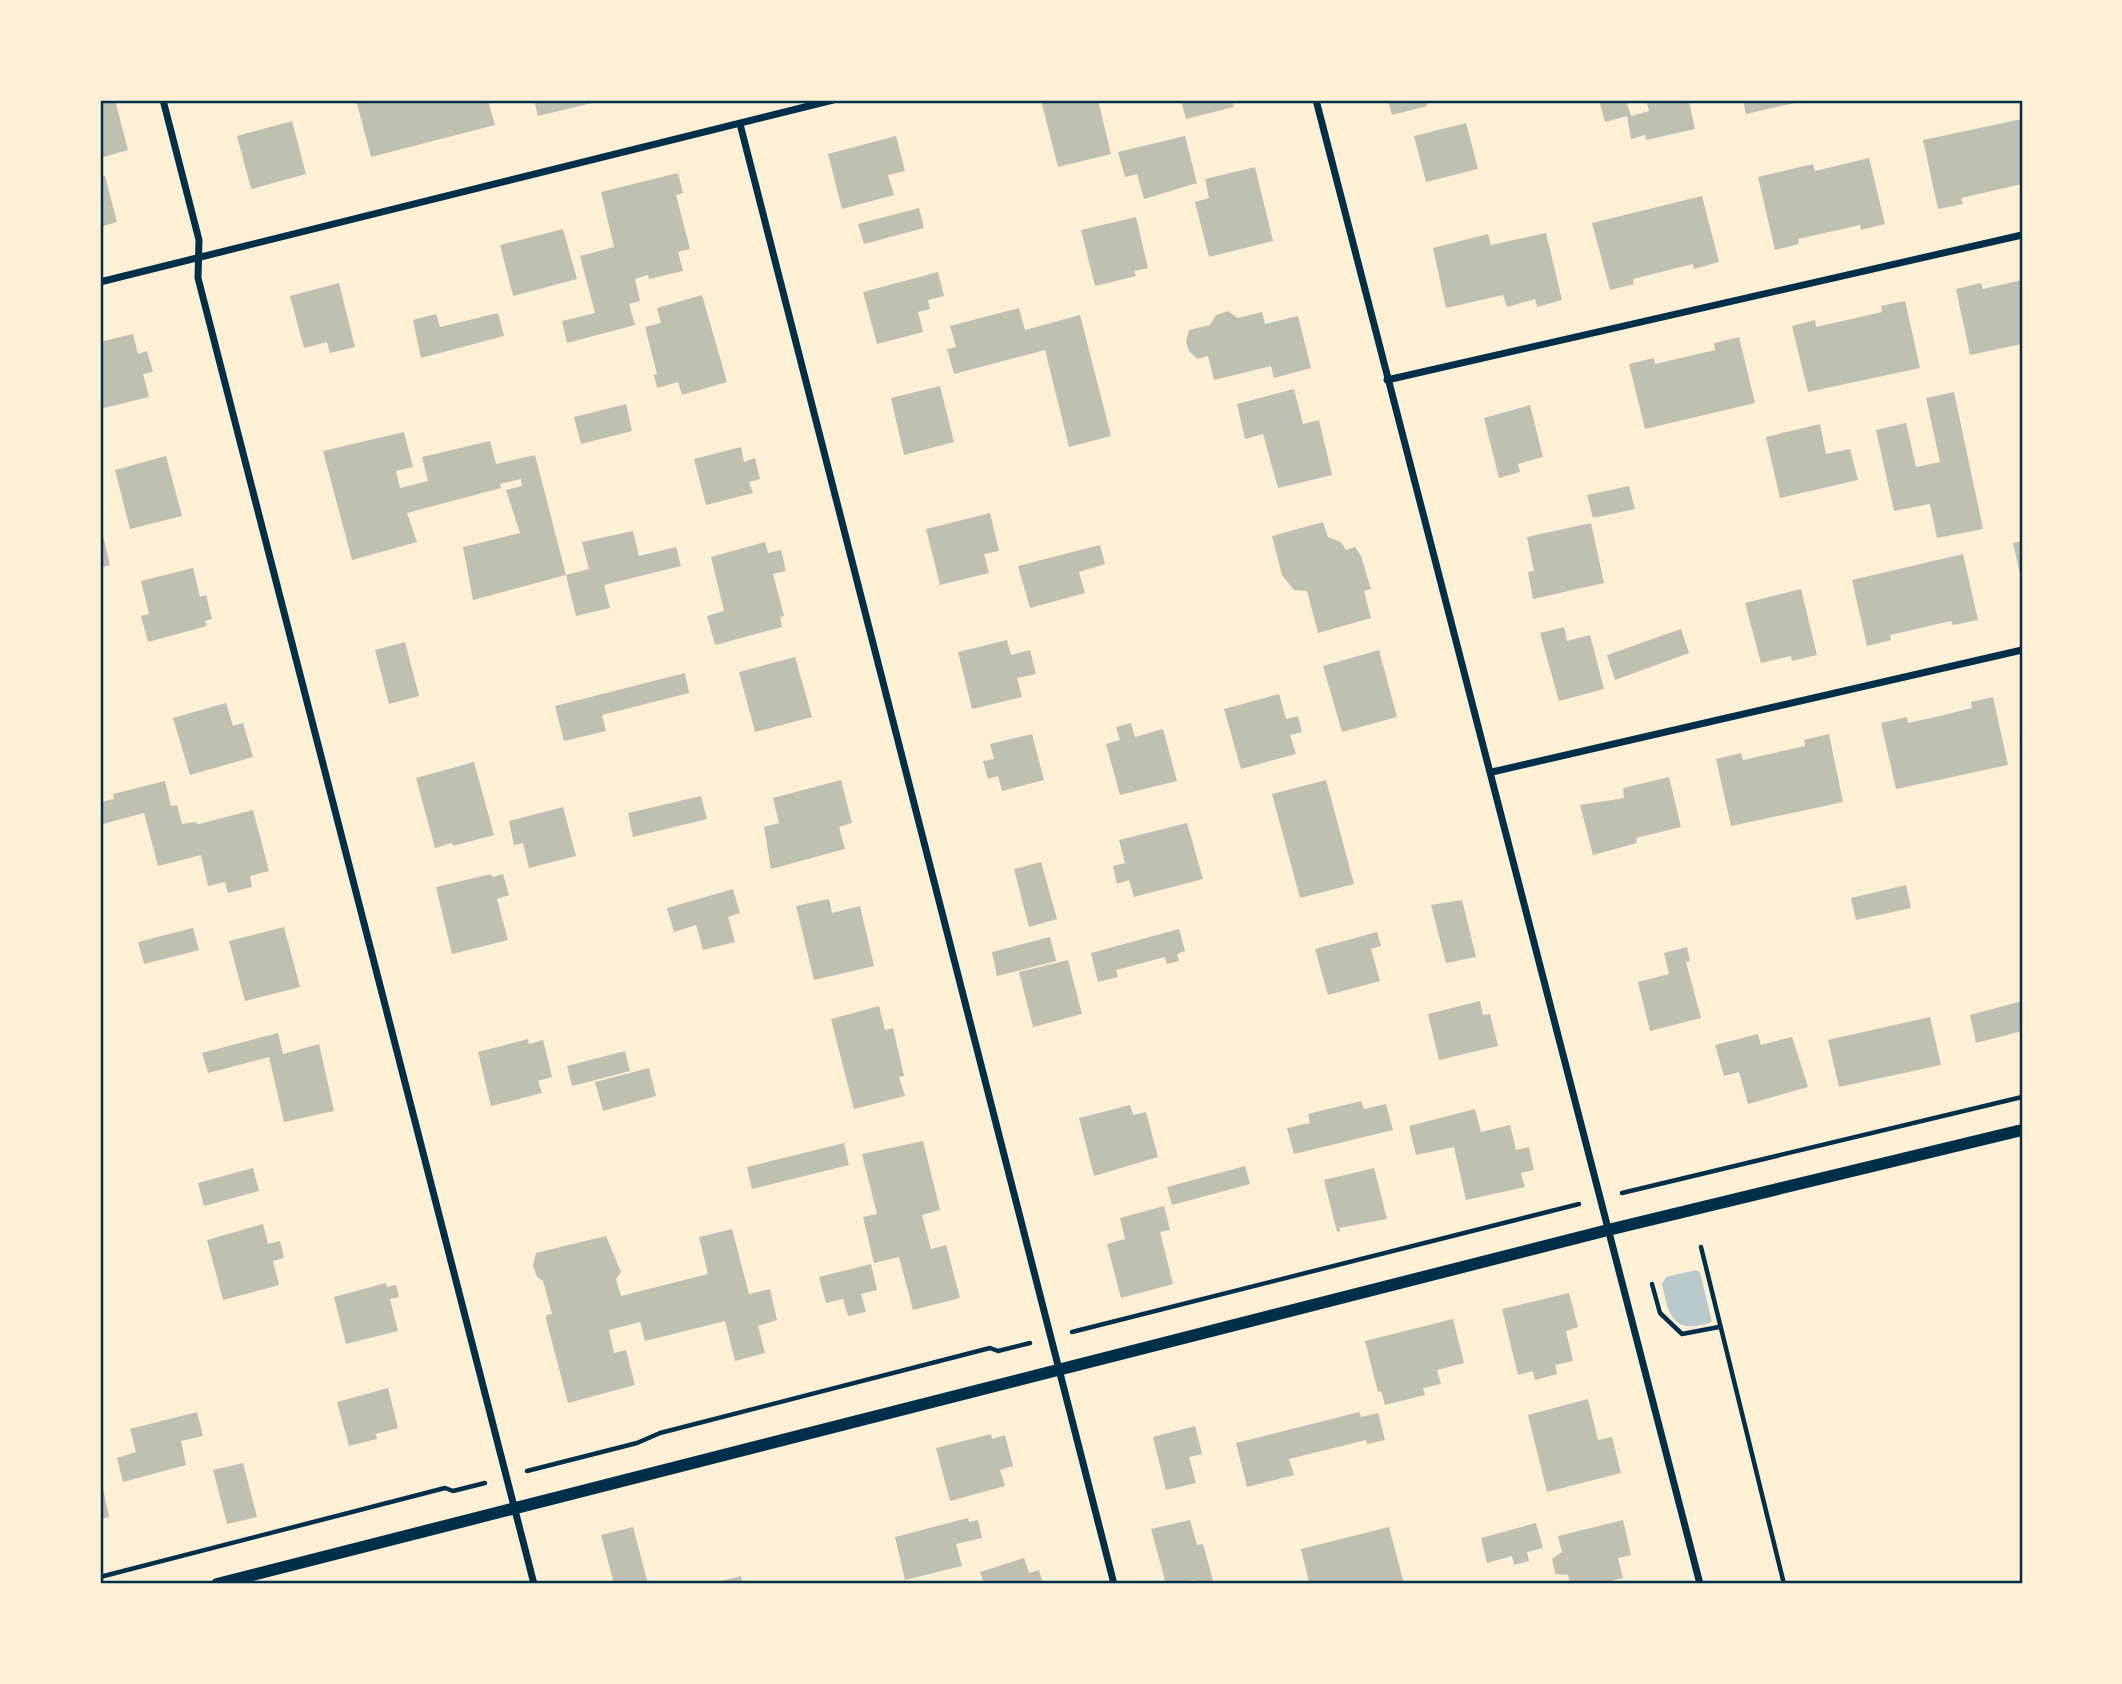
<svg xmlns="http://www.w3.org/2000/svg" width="2122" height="1684" viewBox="0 0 2122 1684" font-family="Rubik,sans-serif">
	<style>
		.green { fill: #b9caca }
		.building { fill: #bec0b2 }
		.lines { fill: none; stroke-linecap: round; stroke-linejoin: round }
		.path { stroke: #003049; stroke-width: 4.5 }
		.minor { stroke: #003049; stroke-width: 7 }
		.tertiary { stroke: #003049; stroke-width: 12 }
		.neatline { fill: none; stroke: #003049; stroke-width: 2.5 }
	</style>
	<rect width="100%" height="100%" fill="#fdf0d5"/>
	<path class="green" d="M1696,1270L1700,1272L1712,1322C1674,1335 1669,1318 1662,1284L1666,1277Z"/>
	<g class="building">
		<polygon points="100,100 115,100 128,150 100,158"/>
		<polygon points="356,100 488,100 495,125 371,157"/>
		<polygon points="534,100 591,100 592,103 538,116"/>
		<polygon points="1041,100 1098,100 1111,154 1058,167"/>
		<polygon points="1181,100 1232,100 1234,107 1186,119"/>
		<polygon points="1388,100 1426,100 1427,106 1392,115"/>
		<polygon points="1599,100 1626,100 1631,116 1649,111 1646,100 1695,100 1689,102 1695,129 1646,140 1645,135 1631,139 1627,116 1605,122"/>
		<polygon points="1743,100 1798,100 1799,102 1746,114"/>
		<polygon points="2022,119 2022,184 1961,198 1963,204 1938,209 1923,140"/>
		<polygon points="292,121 306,174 251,189 237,136"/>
		<polygon points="1466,123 1478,169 1426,182 1414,136"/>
		<polygon points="896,136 905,171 888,175 894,195 842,209 828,154"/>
		<polygon points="1185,136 1197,183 1144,199 1137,174 1125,177 1118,152"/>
		<polygon points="1869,158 1885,224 1861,230 1860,225 1798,239 1799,244 1775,250 1758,177 1813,164 1815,171"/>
		<polygon points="1255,167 1273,241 1209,257 1195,202 1209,198 1205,179"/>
		<polygon points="678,173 683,193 676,195 690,249 678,252 683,271 649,279 648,275 635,279 640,301 629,304 635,325 567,343 562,321 595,313 580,256 614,247 601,192"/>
		<polygon points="105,176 117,222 100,227 100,178"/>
		<polygon points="1702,196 1719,262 1694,269 1693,264 1633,279 1634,284 1610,290 1592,223"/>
		<polygon points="919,208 924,228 864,244 858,224"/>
		<polygon points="1136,217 1148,268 1134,271 1136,276 1095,286 1081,230"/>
		<polygon points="563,229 577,279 513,296 500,245"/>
		<polygon points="1546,233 1562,300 1537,307 1535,299 1507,307 1503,295 1446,308 1433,248 1488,234 1491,245"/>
		<polygon points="938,272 944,296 928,300 930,309 918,312 923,332 877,344 863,292"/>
		<polygon points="2022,280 2022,344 1970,355 1956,289 1981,283 1983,289"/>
		<polygon points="339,283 355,347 330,353 327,342 304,348 290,296"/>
		<polygon points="702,295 727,382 682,395 678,382 657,388 654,375 657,374 645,327 661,323 657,308"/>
		<polygon points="1905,301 1920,368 1808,392 1792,326 1815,320 1816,327 1882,312 1881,306"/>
		<polygon points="1019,308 1025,330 1080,315 1111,436 1069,447 1045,350 954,374 947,349 956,347 950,326"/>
		<polygon points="1228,311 1238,318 1262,312 1265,324 1298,316 1311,368 1274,378 1271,366 1214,380 1208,356 1197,359 1189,351 1186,341 1189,330 1210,325 1216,315"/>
		<polygon points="498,313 504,336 421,358 413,320 436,314 440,327"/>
		<polygon points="133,334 138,354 147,351 153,372 143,374 149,397 100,409 100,342"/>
		<polygon points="1739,337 1755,403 1645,429 1629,364 1654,358 1655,364 1715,350 1714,343"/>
		<polygon points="940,386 954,442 904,455 891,398"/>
		<polygon points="1294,389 1303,424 1319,420 1332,475 1278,488 1263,434 1245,439 1237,404"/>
		<polygon points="1954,392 1983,529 1937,538 1930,504 1894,511 1876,430 1906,423 1916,467 1940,462 1926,398"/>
		<polygon points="626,404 632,431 581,444 574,417"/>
		<polygon points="1530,405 1543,457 1518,464 1520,472 1499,478 1484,418"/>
		<polygon points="1820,424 1826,454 1850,449 1858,480 1780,498 1766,437"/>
		<polygon points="404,432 413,467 396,471 400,488 428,481 422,457 490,441 496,464 535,455 566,575 473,600 463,547 520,533 506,490 522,486 521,479 500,484 501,488 407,513 417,542 352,560 323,451"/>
		<polygon points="741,447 744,462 755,458 760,479 749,482 753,493 706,505 694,459"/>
		<polygon points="166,456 182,516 130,529 115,470"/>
		<polygon points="1629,486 1635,509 1593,518 1587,495"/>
		<polygon points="990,513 999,551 984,554 989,573 940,585 926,529"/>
		<polygon points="1323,522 1328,537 1341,542 1346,550 1355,547 1361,556 1371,589 1364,591 1371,618 1318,633 1307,591 1294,590 1282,575 1272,536"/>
		<polygon points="1591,523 1604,583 1533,599 1528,572 1534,571 1527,537"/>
		<polygon points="633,531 639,556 676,547 681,566 604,585 610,608 576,616 566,575 589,569 582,542"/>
		<polygon points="100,536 103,536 110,565 100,568"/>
		<polygon points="2022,541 2022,578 2021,578 2013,543"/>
		<polygon points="765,542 768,553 781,550 786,571 773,574 784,616 780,617 782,627 715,645 707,616 724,611 711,557"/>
		<polygon points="1100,545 1105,564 1079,572 1085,593 1030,608 1018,566"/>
		<polygon points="1963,554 1978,620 1953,625 1951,621 1890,635 1891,640 1867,646 1852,580"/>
		<polygon points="193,568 200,597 206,595 212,619 205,621 207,626 148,642 141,616 149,614 141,581"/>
		<polygon points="1801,589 1817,655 1792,661 1791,656 1761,663 1745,603"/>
		<polygon points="1564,627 1567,641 1590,635 1604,689 1559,701 1540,633"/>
		<polygon points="1681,629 1689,653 1615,680 1607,655"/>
		<polygon points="1007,640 1011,655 1030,650 1036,674 1017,678 1022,697 972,709 958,652"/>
		<polygon points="405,642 419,696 389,704 375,650"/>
		<polygon points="1379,650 1397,717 1342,732 1323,666"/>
		<polygon points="795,657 812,717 755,732 739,672"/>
		<polygon points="685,673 689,693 602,715 606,731 564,741 555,706"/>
		<polygon points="1279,694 1286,719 1298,716 1302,732 1290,735 1296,754 1241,769 1224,709"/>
		<polygon points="1993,697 2008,765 1896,789 1881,723 1907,717 1908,723 1940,716 1972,708 1971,702"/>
		<polygon points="226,703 233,726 243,723 253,757 190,775 173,718"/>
		<polygon points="1131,723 1135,737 1163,729 1177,781 1120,795 1106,744 1120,740 1116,727"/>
		<polygon points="1032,734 1044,780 1002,791 998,776 988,779 983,761 994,759 990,744"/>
		<polygon points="1829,734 1843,802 1731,826 1716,759 1741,753 1743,760 1805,746 1804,740"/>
		<polygon points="474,762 494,835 453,846 452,843 435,848 416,778"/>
		<polygon points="1669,777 1681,827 1636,838 1637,843 1593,855 1580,805 1624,798 1623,788"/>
		<polygon points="841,780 852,823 839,827 845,849 771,869 764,827 779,823 773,798"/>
		<polygon points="1326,780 1354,884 1300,898 1272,794"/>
		<polygon points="165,781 171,806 177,805 182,824 194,822 199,824 253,810 269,871 250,876 252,887 228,893 225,882 208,886 201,855 158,866 144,813 103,824 100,802 114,799 113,794"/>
		<polygon points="701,796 707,819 633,837 628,813"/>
		<polygon points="563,807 576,856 529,868 523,843 514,845 509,821"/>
		<polygon points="1187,823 1203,879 1134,897 1129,880 1117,884 1113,866 1125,863 1119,840"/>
		<polygon points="1041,862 1057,919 1029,927 1014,869"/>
		<polygon points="491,874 492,877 503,874 509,895 497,899 508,940 452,954 436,887"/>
		<polygon points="1906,885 1911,908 1856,920 1851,898"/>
		<polygon points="733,889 740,913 728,917 735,942 703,950 696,925 674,932 667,908"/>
		<polygon points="829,899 832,913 860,906 874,966 814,980 796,906"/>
		<polygon points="1462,900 1476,957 1446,963 1431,905"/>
		<polygon points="284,927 300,987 245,1001 229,941"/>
		<polygon points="193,928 199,950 144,964 138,942"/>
		<polygon points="1179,929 1185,951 1177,954 1179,961 1167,964 1165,957 1116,970 1118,977 1098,982 1091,953"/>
		<polygon points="1377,932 1381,946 1371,949 1380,981 1328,995 1315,949"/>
		<polygon points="1050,937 1056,961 997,976 992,952"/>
		<polygon points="1687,947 1690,961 1686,962 1701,1018 1650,1031 1638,982 1669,974 1664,953"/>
		<polygon points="1068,960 1082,1014 1033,1027 1019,972"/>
		<polygon points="1480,1001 1483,1015 1490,1014 1498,1046 1439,1060 1428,1014"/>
		<polygon points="2022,1001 2022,1031 1976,1043 1970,1015"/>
		<polygon points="879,1006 885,1030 893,1028 904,1076 899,1077 905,1096 854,1109 831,1019"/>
		<polygon points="1930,1017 1941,1065 1839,1087 1828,1040"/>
		<polygon points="278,1033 283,1054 319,1044 334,1111 284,1122 269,1057 208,1073 202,1053"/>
		<polygon points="1758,1034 1761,1045 1792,1037 1808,1087 1748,1104 1739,1072 1724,1076 1715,1045"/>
		<polygon points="528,1039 529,1044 543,1040 552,1077 538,1081 542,1093 491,1106 478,1052"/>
		<polygon points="625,1051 630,1071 572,1086 567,1066"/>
		<polygon points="649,1068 656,1096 603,1111 595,1082"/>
		<polygon points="1361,1101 1364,1109 1386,1104 1393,1130 1294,1154 1287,1128 1310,1123 1308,1114"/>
		<polygon points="1130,1105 1133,1115 1146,1112 1158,1157 1094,1176 1079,1118"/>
		<polygon points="1475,1109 1481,1132 1510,1125 1516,1150 1529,1147 1534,1170 1521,1173 1525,1187 1466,1200 1454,1147 1416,1155 1409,1126"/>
		<polygon points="923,1141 940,1210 922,1215 931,1249 946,1245 960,1298 913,1310 899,1257 874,1263 863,1217 877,1214 862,1154"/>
		<polygon points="844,1143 849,1165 752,1189 747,1167"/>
		<polygon points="1245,1166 1250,1184 1172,1205 1167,1187"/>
		<polygon points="253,1168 259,1191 204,1206 198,1183"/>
		<polygon points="1374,1168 1387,1219 1339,1228 1341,1231 1337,1232 1324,1180"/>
		<polygon points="1164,1206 1170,1230 1160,1232 1173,1284 1121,1298 1107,1244 1125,1239 1120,1218"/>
		<polygon points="263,1224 268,1244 280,1241 284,1258 273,1261 279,1285 223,1300 207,1240"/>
		<polygon points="732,1229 749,1294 770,1289 777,1320 758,1326 765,1353 735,1361 725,1321 645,1341 640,1322 609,1330 614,1353 626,1350 635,1385 568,1403 546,1319 546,1315 552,1314 543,1281 537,1277 533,1265 536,1253 606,1236 621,1272 616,1279 621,1296 708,1274 699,1237"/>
		<polygon points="871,1264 877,1290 861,1294 866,1312 848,1316 843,1299 826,1303 819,1277"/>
		<polygon points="386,1283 387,1287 396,1285 399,1297 390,1299 398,1331 346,1344 334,1297"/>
		<polygon points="1569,1293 1578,1327 1566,1331 1573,1361 1555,1365 1557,1374 1535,1380 1533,1371 1518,1375 1502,1309"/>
		<polygon points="1453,1319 1464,1363 1437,1370 1441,1384 1423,1388 1425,1395 1385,1405 1381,1391 1378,1392 1365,1341"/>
		<polygon points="388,1388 398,1428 376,1434 377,1439 349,1446 337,1402"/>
		<polygon points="1588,1399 1598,1440 1612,1437 1621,1473 1547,1492 1528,1415"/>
		<polygon points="197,1412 203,1436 181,1441 186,1465 123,1482 117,1458 136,1452 130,1429"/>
		<polygon points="1359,1412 1361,1417 1378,1413 1385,1440 1367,1444 1366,1440 1289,1459 1294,1475 1247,1487 1236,1443"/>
		<polygon points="1195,1426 1202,1454 1189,1457 1196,1483 1166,1490 1153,1437"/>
		<polygon points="991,1434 992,1439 1005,1435 1013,1466 1000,1470 1005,1486 950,1501 936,1448"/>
		<polygon points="243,1463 257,1517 227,1524 213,1470"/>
		<polygon points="103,1489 109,1517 100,1519 100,1490"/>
		<polygon points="968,1518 969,1522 978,1520 982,1538 956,1544 962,1566 905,1580 895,1537"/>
		<polygon points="1190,1520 1197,1545 1203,1544 1214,1584 1195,1584 1194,1580 1166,1584 1151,1529"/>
		<polygon points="1623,1520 1631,1555 1618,1558 1623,1578 1598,1584 1570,1584 1568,1575 1555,1574 1552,1559 1562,1552 1558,1536"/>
		<polygon points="1536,1523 1543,1548 1527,1552 1529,1561 1514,1565 1512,1556 1487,1563 1481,1538"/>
		<polygon points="633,1527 648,1584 614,1584 601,1535"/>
		<polygon points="1389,1527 1404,1584 1309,1582 1301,1549"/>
		<polygon points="1024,1558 1029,1573 1039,1570 1043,1584 984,1584 980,1572"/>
		<polygon points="741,1576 743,1584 713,1584 713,1583"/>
	</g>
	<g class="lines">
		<g class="path">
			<polyline points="1622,1193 2022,1097"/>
			<polyline points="1701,1247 1784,1584"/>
			<polyline points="1652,1284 1660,1313 1682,1334 1719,1327"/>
			<polyline points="1072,1332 1579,1204"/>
			<polyline points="527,1471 637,1443 660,1433 990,1348 998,1351 1030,1343"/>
			<polyline points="100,1577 445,1488 453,1491 485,1483"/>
		</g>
		<g class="minor">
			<polyline points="163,100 199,240 198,278 534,1584"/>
			<polyline points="1316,100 1700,1584"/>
			<polyline points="740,124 1114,1584"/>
			<polyline points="100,282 833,100"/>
			<polyline points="1387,380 2022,235"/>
			<polyline points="1492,772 2022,650"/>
		</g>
		<polyline class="tertiary" points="217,1584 1608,1230 2022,1130"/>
	</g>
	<rect width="2122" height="1684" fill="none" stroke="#fdf0d5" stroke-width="203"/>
	<rect x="102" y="102" width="1919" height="1480" class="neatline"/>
</svg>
